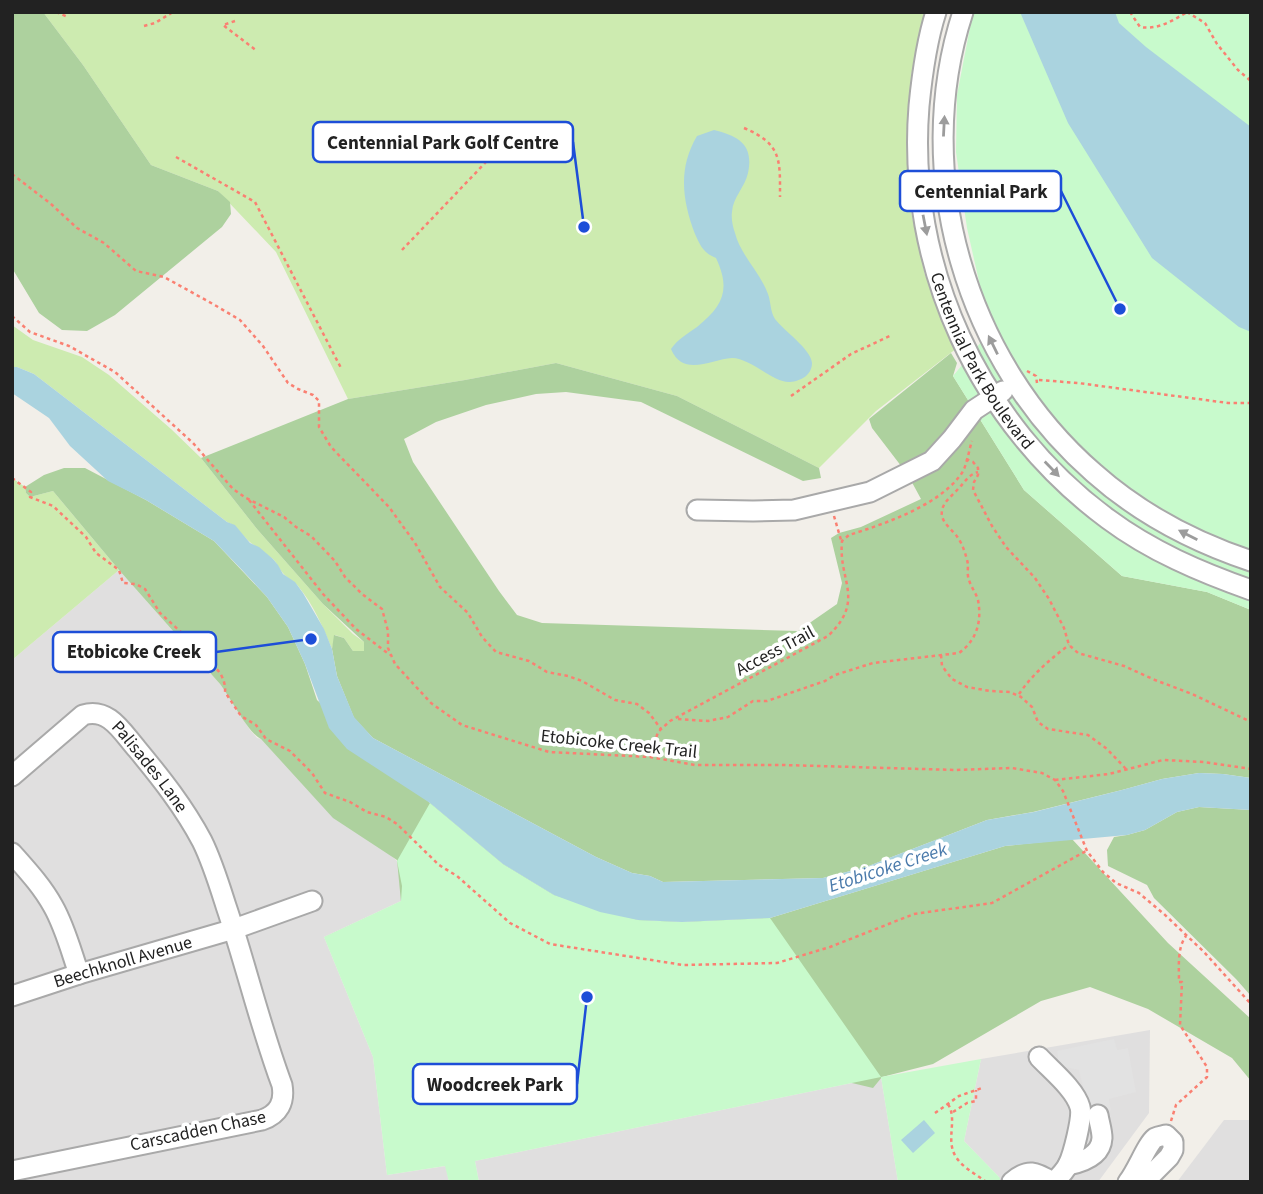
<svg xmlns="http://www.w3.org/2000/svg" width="1263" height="1194" viewBox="0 0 1263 1194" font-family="'Source Sans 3',sans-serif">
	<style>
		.residential { fill: #e0dfdf }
		.grass { fill: #cdebb0 }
		.forest { fill: #add19e }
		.park { fill: #c8facc }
		.parking { fill: #e2e2e2 }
		.water { fill: #aad3df }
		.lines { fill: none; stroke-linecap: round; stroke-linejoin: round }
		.minor-casing { stroke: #a9a9a9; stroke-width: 23 }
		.path { stroke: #fa8072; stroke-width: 2.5; stroke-dasharray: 3.5 3.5; stroke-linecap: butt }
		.minor { stroke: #fff; stroke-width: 19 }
		.oneway { fill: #9c9c9c }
		.labels { text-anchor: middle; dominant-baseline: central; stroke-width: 7; stroke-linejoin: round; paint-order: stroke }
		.street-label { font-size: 18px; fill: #222; stroke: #fff }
		.water-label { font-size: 19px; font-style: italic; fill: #4a7aab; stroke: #fff }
		.leader { fill: none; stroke: #1d4ed8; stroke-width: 2.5 }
		.callout-dot { fill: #1d4ed8; stroke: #fff; stroke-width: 2.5 }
		.callout { fill: #fff; stroke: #1d4ed8; stroke-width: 2.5 }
		.callout-label { font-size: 19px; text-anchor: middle; font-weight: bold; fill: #222 }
	</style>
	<rect width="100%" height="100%" fill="#f2efe9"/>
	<g class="residential">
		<polygon points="119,570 220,684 231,698 250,730 257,738 261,739 397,861 402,886 401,901 324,937 373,1057 387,1175 446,1166 449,1182 12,1182 12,660"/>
		<polygon points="1150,1030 1149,1113 1098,1182 999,1182 999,1177 964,1141 981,1059"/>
		<polygon points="881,1077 898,1182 479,1182 475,1161"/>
		<polygon points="1224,1120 1251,1120 1251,1182 1177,1182"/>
	</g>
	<g class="grass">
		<polygon points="43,12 927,12 911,75 907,194 925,275 957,348 876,411 819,468 677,396 556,363 465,380 348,399 276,252 218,191 151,165 83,65"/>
		<path d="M12,325L33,340L82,357L109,375L171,429L201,458L257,529L323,604L353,634L364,642V651H353L344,638L335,635L332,649C323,627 313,604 298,586C294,581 286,578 282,572C278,567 277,563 273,559C265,553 258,548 251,543C241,535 239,527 227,522L34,374L17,367H12Z"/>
		<polygon points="12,478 25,487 26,493 30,497 53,491 119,570 12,660"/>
	</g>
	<g class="forest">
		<polygon points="12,12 43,12 83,65 151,165 218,191 230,202 231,214 222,227 115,315 87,331 62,330 39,313 12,268"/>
		<polygon points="951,353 957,363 953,376 1024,490 1122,576 1207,592 1251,610 1251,778 1223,774 1199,773 1162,779 1122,790 1033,812 987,820 866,867 823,878 663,882 650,876 632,873 596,857 373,738 354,718 337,676 332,649 334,635 344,638 353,651 364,651 364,642 323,604 257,529 201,458 348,399 465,380 556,363 677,396 819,468 821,478 803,481 641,402 566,392 536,394 486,405 436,422 404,439 413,462 499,591 517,615 542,623 798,631 837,604 842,583 831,538 839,533 861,527 921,499 908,475 872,428 869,419"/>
		<path d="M64,468H85L146,500L214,541L267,597L288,627L305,664L317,700L430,803L503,864L554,895L638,920L682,922L770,918L1005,846L1072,839L1168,943L1251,1019V1081L1232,1058L1148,1009L1090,987L1041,1001L933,1064L882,1077L873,1088L835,1079L374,1055L325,937L401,902L397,860L333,818L261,739C248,733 231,698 220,684L119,570L53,491L30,497L26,493L25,487L44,475Z"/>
		<polygon points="1199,807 1251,810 1251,996 1236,979 1154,898 1147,885 1108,866 1107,850 1114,837 1127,835 1145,830 1177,812"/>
	</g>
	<g class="park">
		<polygon points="973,12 1251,12 1251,610 1207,592 1122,576 1024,490 953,376 996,324 983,299 967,228 956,152 957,95"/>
		<polygon points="430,803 503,864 554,895 638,920 682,922 770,918 881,1077 981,1059 964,1141 1000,1178 999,1182 898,1182 881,1077 475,1161 479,1182 449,1182 445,1166 387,1175 373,1057 324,937 401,901 402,886 397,861"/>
	</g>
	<polygon class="parking" points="1114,1039 1117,1050 1128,1048 1136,1092 1109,1099 1111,1110 1090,1114 1079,1070 1059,1066 1057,1051"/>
	<g class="water">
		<polygon points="1020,12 1115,12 1119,23 1146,47 1251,127 1251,332 1239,327 1152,258 1068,123"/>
		<path d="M714,130C739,136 754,145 748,173C745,187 733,197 732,212C731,219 733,227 735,233C741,256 760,272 768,294C771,302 770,311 775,319C784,331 811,349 812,363C812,375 801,381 790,382C773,383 751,358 732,358C712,359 683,378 671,349C678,339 687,334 697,327C723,306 731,290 716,258C703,253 700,245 695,234C682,200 678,168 697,136Z"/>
		<polygon points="12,367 17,367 34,374 227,522 235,525 250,543 259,547 273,559 278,565 283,574 295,582 303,593 324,629 332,649 337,676 354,717 373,738 596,857 632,873 650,876 663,882 823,878 866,867 987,820 1034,812 1122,790 1162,779 1199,773 1223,774 1251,778 1251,810 1199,807 1177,812 1145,830 1127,835 1005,846 770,918 682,922 638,920 600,912 554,895 503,864 430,803 347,749 329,728 305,664 288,627 267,597 242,570 214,541 146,500 108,481 70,446 49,418 12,393"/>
		<polygon points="924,1120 935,1133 913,1153 901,1140"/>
	</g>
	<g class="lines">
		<defs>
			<g id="minor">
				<path id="s1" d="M936,12C926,43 922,75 919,106C906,266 979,424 1108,519C1151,551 1200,572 1251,590"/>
				<path d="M963,12C910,174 966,362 1094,473C1139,513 1194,542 1251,561"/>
				<polyline points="697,510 753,511 794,510 870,492 932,461 952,439 974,410 1003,391"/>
				<path id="s2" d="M12,776L83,715C109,707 122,732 137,749C161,778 184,807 202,841C212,861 219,884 226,906C246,965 260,1026 282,1085C285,1102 279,1114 262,1120L12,1171"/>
				<path d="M12,853C27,870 42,886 53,906C65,927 71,951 79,974"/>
				<path id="s3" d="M12,996L79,974L234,929L312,901"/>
				<path d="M1039,1057C1051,1070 1075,1089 1080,1107C1083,1117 1073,1155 1068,1165C1065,1171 1059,1177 1054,1182"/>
				<path d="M1068,1165C1083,1162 1101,1156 1102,1138C1102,1130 1099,1122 1098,1115"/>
				<path d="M1012,1182C1028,1168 1036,1172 1052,1182"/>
				<path d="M1128,1182C1137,1171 1147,1144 1155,1138C1159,1136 1162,1136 1166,1135L1173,1142V1150L1169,1157L1144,1182"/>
			</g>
		</defs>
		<use href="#minor" class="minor-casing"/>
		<g class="path">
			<polyline points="56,12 68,17"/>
			<path d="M1130,12L1140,27C1158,30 1172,21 1187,12"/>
			<polyline points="1187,12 1205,23 1217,44 1238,70 1251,81"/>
			<polyline points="235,21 223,25 257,51"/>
			<polyline points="144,26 155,23 173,12"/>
			<path d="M744,128C782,144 780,160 780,197"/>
			<polyline points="176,157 255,202 341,368"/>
			<polyline points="12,174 51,204 77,228 104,243 136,271 164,277 213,304 240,320 263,346 288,383 298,389 313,395 319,401 319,427 331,447 389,507 415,543 440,587 468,613 482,637 496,652 529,661 547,672 568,676 582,681 615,700 637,704 649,713 661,729"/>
			<polyline points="402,250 486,162"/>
			<polyline points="12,316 30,332 69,346 115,372 193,443 233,489 246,498 284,517 296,527 311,536 335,561 345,577 362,594 382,609 388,631 388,648 395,664 431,703 462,725 549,752 650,757 695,765 784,765 956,770 1012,768 1042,773 1055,780 1063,791 1087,851 1103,872 1116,883 1139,893 1164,914 1204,952 1251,1004"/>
			<polyline points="1027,371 1036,376 1037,383"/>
			<polyline points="1039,380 1078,383 1228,403 1251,403"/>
			<polyline points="791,396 851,354 892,335"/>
			<polyline points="966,459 973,462 978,468 978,475 974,482 973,490 992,526 1006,547 1035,578 1049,599 1064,628 1069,645 1078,653 1124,666 1155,680 1192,694 1251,722"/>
			<path d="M12,478L31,492L30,497L53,506L86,537L96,553L119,570L123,583L136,584L145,589L160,613L182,633L207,666L211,665C220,669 226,682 225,692L241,716L256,725L266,739L290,751L312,773L325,793L350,802L367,812L386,817L397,824L439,865L457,876L510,923L550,944L683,965L777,963L830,947L914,914L992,903L1086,851"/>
			<polyline points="249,500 323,594 356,629 390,655"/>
			<polyline points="834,516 841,540"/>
			<polyline points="941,655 942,666 952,679 967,687 990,691 1010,692 1021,697 1032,707 1038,722 1048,729 1088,735 1107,749 1127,770"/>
			<path d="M1019,694C1032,675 1050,659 1069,645"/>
			<path d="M678,719L708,721L728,717L753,701H767L825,681L835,675L873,663L959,653C977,640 982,621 978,600C976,593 971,587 969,580C967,575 968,569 968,564C966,555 963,545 958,538C954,531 944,525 942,516C940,504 951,497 958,489C965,482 968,475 978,472"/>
			<path d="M650,757L658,732L670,721L828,636C866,600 838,581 842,541L849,535C884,524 935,507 959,477C967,468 968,453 972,441"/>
			<polyline points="1055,780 1109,774 1163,760 1204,762 1251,769"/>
			<path d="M948,1104C958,1120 945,1140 956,1157C963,1168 976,1174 986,1182"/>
			<polyline points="953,1112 967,1103 976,1101 976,1090"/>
			<polyline points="935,1113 959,1096 982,1088"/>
			<path d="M1171,1121L1176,1105L1207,1077V1067L1180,1025L1182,982H1179C1179,967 1177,948 1186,936"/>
		</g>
		<use href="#minor" class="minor"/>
	</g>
	<defs><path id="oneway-solid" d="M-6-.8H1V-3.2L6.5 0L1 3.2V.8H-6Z" transform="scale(1.75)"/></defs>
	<g class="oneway">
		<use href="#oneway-solid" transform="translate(944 126) rotate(-87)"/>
		<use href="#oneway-solid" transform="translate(925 225) rotate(79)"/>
		<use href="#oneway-solid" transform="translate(993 345) rotate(-116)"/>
		<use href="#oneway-solid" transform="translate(1052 469) rotate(46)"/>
		<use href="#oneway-solid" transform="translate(1188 535) rotate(-153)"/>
	</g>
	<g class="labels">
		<g class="street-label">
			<text stroke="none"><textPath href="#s1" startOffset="364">Centennial Park Boulevard</textPath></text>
			<text transform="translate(775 651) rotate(-28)">Access Trail</text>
			<text transform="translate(619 744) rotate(6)">Etobicoke Creek Trail</text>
			<text stroke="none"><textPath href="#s2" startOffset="184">Palisades Lane</textPath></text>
			<text stroke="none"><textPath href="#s3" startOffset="116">Beechknoll Avenue</textPath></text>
			<text transform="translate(198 1131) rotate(-12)">Carscadden Chase</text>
		</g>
		<g class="water-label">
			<text transform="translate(888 868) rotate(-18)">Etobicoke Creek</text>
		</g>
	</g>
	<path class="leader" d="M584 227L573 142M1120 309L1061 191M311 639L216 652M587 997L577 1084"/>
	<g class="callout-dot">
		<circle cx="584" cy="227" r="7"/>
		<circle cx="1120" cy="309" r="7"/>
		<circle cx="311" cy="639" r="7"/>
		<circle cx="587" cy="997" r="7"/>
	</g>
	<g class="callout">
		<rect x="313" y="122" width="260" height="40" rx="7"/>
		<rect x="900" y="171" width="161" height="40" rx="7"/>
		<rect x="53" y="632" width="163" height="40" rx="7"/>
		<rect x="413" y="1064" width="164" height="40" rx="7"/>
	</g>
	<g class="callout-label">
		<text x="443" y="149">Centennial Park Golf Centre</text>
		<text x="981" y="198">Centennial Park</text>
		<text x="134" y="658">Etobicoke Creek</text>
		<text x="495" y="1091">Woodcreek Park</text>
	</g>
	<rect width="1263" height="1194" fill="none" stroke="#222222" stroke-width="28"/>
</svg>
